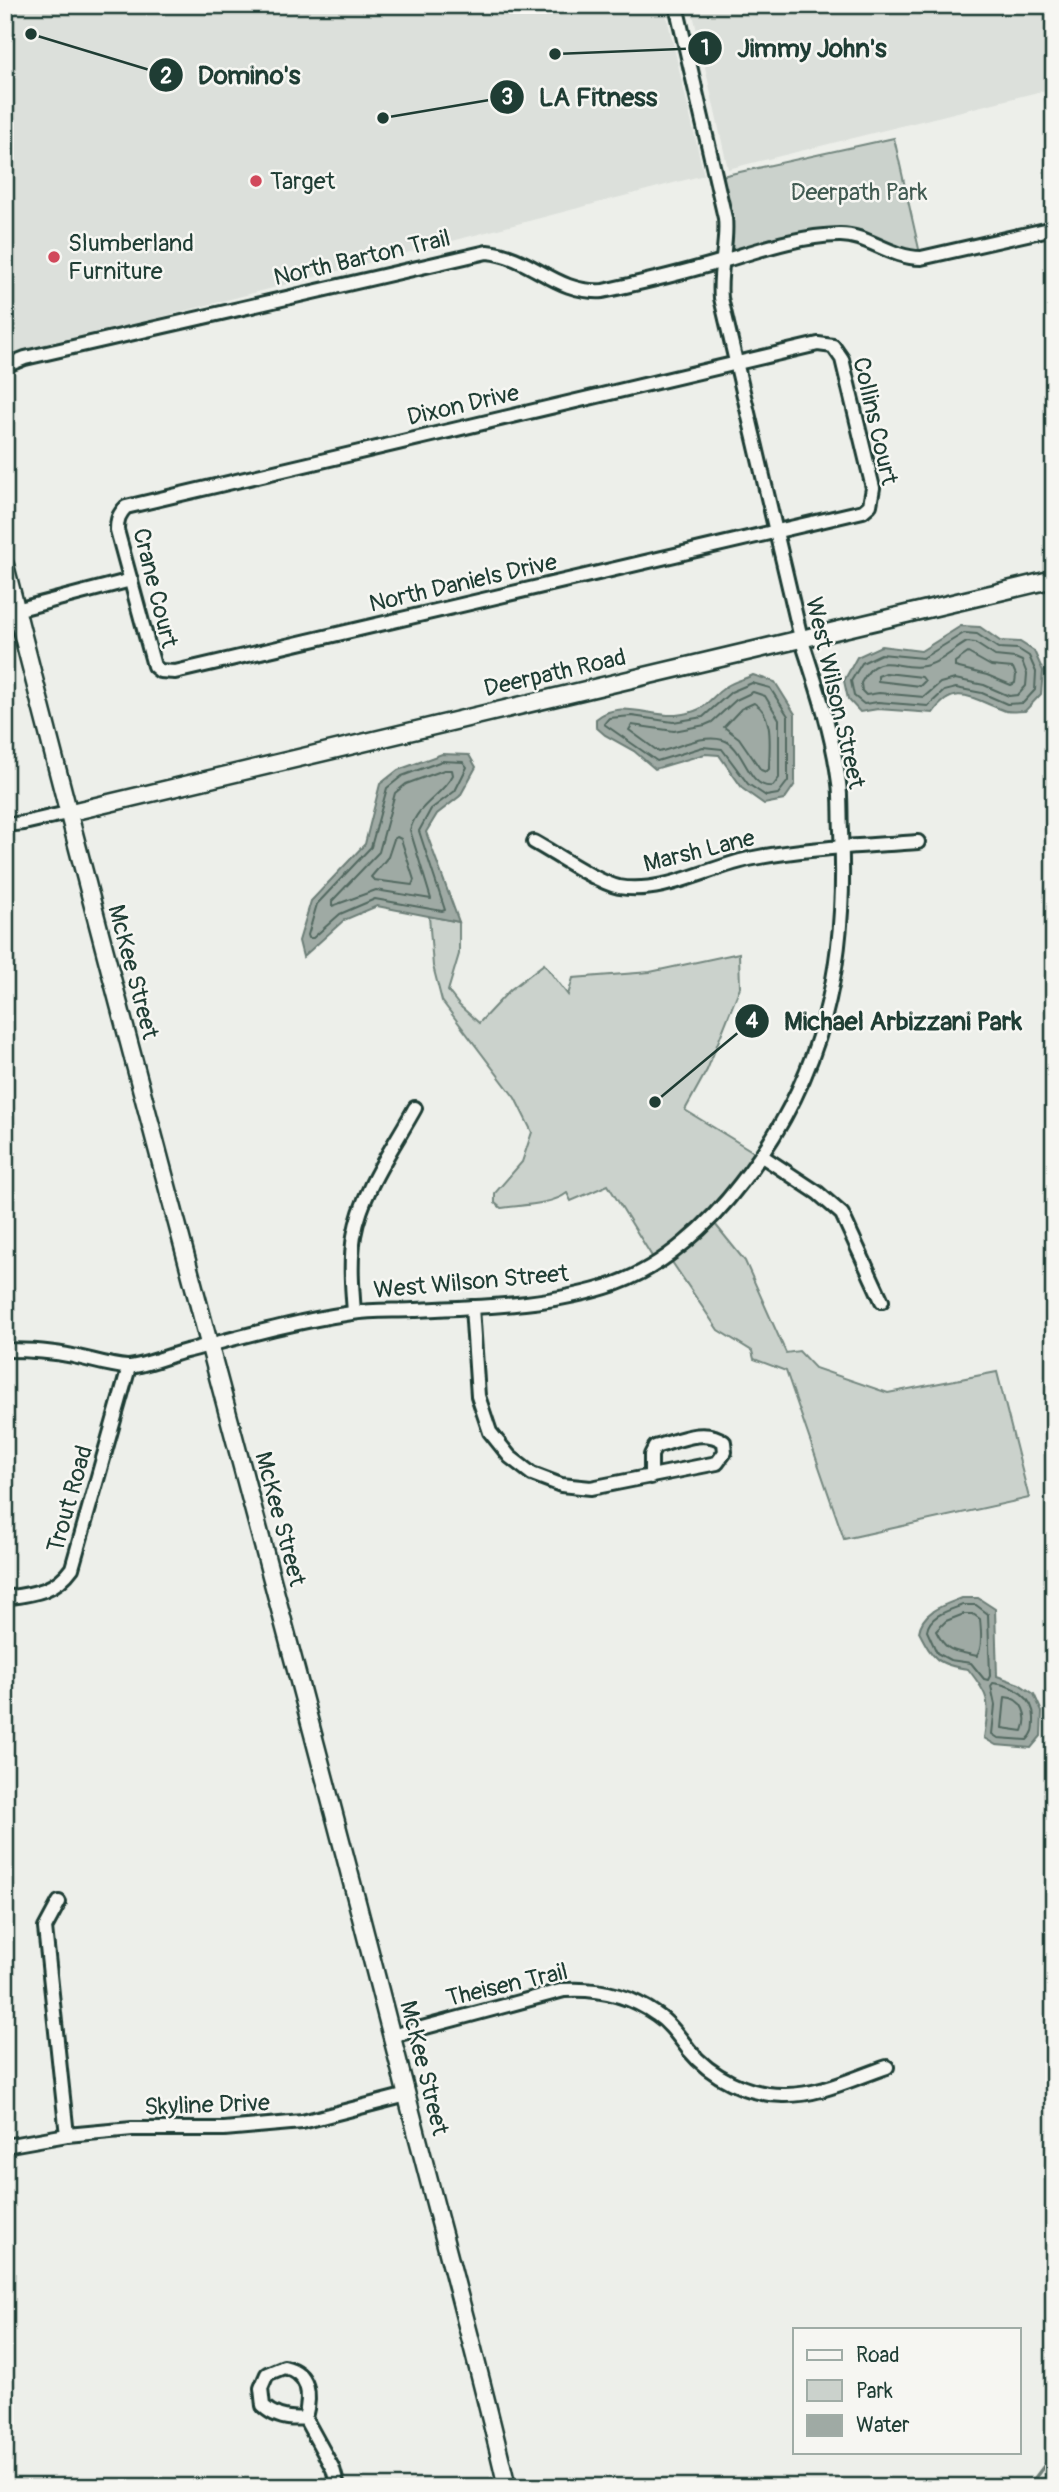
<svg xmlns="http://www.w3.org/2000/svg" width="1059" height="2492" viewBox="0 0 1059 2492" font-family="Pangolin,sans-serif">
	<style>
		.built { fill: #dce0db }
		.green { fill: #cbd2cc; stroke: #758880; stroke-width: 2 }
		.water { fill: #9faaa4; stroke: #6c7e77; stroke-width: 2 }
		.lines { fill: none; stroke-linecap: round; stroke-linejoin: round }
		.shore { stroke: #526961; stroke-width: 2 }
		.stream { stroke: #6c7e77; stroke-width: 3.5 }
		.minor-casing { stroke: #1f3d34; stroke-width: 18 }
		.tertiary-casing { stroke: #1f3d34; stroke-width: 21 }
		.minor { stroke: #f6f6f2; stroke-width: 12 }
		.tertiary { stroke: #f6f6f2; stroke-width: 16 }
		.poi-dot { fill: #d1495b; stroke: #f6f6f2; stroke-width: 2.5 }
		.labels { text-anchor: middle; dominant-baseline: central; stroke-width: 5; stroke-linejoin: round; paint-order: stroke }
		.poi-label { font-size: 24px; fill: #1f3d34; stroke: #f6f6f2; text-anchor: start }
		.park-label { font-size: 24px; fill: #415b52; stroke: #f6f6f2 }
		.street-label { font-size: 24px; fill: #1f3d34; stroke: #f6f6f2 }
		.leader { fill: none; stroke: #1f3d34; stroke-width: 2.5 }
		.callout-dot { fill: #1f3d34; stroke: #f6f6f2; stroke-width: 2.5 }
		.mark-label { font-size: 21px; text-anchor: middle; font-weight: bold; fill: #fff }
		.callout-label { font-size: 26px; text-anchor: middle; font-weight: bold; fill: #1f3d34; stroke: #f6f6f2; stroke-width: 5; stroke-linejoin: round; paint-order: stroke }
	</style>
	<rect width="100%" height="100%" fill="#edefea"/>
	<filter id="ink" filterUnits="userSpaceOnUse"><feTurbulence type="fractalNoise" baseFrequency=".0143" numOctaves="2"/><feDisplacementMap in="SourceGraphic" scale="14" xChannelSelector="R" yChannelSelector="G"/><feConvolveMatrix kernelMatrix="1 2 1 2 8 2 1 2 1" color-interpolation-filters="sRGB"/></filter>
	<g filter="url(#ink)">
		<g class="built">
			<polygon points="5,5 664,5 704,175 5,358"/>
			<polygon points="691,5 1054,5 1054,88 728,169"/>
		</g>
		<g class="green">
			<polygon points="894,138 921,258 843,235 723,260 717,177"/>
			<path d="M429,916L459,922V954L448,991L459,1005L479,1023L510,990L544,964L568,995L573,978L650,972L739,953L740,987L707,1070L685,1110L757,1154L690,1231L653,1258L608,1185L571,1201L567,1193C552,1205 520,1205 501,1208L495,1203V1193L522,1162L532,1132L515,1098L442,1001L433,966Z"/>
			<polygon points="715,1224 745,1261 786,1353 799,1351 815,1368 888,1393 997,1372 1029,1498 844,1539 786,1371 754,1359 752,1351 718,1330 672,1262"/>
		</g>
		<g class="water">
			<path d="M961,626L980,627L1000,641L1020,642L1034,651L1043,671L1041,694L1025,711C1018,711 1009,713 1003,710C974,700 955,681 933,713L878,709L860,712L848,699L844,681L857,657L881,646L921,651Z"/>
			<path d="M753,675L775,682L795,714V784L784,800L764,804L743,789L719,755L705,754L655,769L634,751L605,735L596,727V719C620,699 649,717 676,715C710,711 704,701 727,686C735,681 745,679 753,675Z"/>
			<polygon points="442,754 469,755 476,767 460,796 437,814 426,832 459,922 377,906 344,920 303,957 299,941 311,901 365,844 380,784 398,770"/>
			<path d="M962,1598H978L995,1609L997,1676L1019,1684L1034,1694L1042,1712L1041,1736L1031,1748L996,1745L984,1738C989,1702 992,1699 968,1669C937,1665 933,1659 919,1632C922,1611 944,1605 962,1598Z"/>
		</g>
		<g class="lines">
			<g class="shore">
				<polygon points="964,633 977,634 998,648 1018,649 1029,656 1036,672 1035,690 1023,703 1007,704 982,693 956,688 944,691 928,706 878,702 864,704 854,696 851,681 862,663 881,654 923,658"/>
				<path d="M967,642L975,643L995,656L1015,658L1022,661L1027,674L1026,686L1018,695L1009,696L984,685L955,679L940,683L924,697L879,693L866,695L862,691L861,683C879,648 895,671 924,666C939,664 954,649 967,642Z"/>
				<polygon points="968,653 991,666 1013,668 1016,675 1015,683 1011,685 987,675 955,667 955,662"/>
				<polygon points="886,673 922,677 925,681 920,686 878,681 878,676"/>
				<polygon points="752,683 770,688 788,716 788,781 778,794 766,796 748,784 722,749 703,747 657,761 604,724 609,718 632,716 673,722 703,717 731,692"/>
				<path d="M753,692L765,696L779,719V778L773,786C747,790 745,746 723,740C702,734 680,747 659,752L629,730L632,725L674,731L705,725L712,722L736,700Z"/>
				<path d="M754,703C775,715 769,748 769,769L766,772L761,770L739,738L724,727L741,709Z"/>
				<polygon points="442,761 463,762 467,767 455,791 431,809 419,831 445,910 442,911 375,899 340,914 313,938 309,938 308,935 317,904 371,847 387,788 402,776"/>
				<path d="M444,770H452L453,775C441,797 418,803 410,830L431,899L376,890L332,906V901L379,852L395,793L406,784Z"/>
				<polygon points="397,837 401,839 414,880 412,885 374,880 371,877 388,857 394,839"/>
				<path d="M963,1605H976L988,1614L990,1676L988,1680L984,1679L971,1663L950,1660L937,1653L927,1631C929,1615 950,1610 963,1605Z"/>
				<path d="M964,1614H973L980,1619C981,1631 983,1646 977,1656C955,1650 947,1654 936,1631L946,1621Z"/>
				<path d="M993,1683C1013,1685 1035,1697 1034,1720C1034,1729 1034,1733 1027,1740L998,1738L992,1734L995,1705L991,1686Z"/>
				<path d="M1005,1697C1023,1698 1029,1716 1023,1731L1002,1728Z"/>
			</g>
			<polyline class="stream" points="1028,2487 1054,2453"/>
			<defs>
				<g id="minor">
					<path d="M818,344L833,346L842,359L873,488L870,505L863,511L175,672L160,671L154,666L117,530C117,519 119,514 126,507Z"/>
					<path d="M5,366L25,358L487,252C532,256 555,294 603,291C635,284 666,277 698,268C744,256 791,236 839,235C867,234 890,258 921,258L1054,228"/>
					<polyline points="16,610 131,580"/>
					<polyline points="5,825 24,823 67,813"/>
					<path d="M534,842C556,854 596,882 619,887C664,895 710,866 754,858C807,848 864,846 918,842"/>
					<polyline points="762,1156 818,1193 842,1214 882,1301"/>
					<path d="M472,1307L478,1396L490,1432L510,1457L532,1474L561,1485L591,1488L717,1463L725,1452L724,1442C704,1427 677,1441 655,1447L651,1455V1477"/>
					<path d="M354,1312C352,1287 350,1262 354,1236C362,1190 393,1148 415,1108"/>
					<path d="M5,1350C28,1350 50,1351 73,1356C90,1359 109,1366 127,1367C142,1367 170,1355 186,1351C240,1337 296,1321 352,1313C372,1310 393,1311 413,1310C480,1307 551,1306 615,1284C665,1266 710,1224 741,1183C824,1077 848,963 841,831C840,815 841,798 839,783C833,734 816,684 801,638L721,298C718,270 728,245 725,218L676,5"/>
					<path d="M5,1598C33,1594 55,1592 72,1568L129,1367"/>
					<polyline points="59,1902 45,1928 67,2135"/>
					<path d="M392,2036L564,1990C598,1988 628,1994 656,2014C670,2023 679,2037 689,2050C711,2077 748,2095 783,2095C819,2096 854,2078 887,2067"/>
					<polyline points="5,2146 67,2135 132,2129 224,2129 302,2122 407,2095"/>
					<path d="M305,2418C289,2420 275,2417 263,2406L261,2388L267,2374L284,2367C310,2373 311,2395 305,2418L333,2469L338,2487"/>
				</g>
				<g id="tertiary">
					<path d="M5,565C134,1078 278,1587 408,2100C441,2229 477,2357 507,2487"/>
					<polyline points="67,813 1054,579"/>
				</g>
			</defs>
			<use href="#minor" class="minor-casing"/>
			<use href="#tertiary" class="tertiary-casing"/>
			<use href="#minor" class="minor"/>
			<use href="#tertiary" class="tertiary"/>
		</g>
	</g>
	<g class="poi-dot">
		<circle cx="256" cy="181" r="7"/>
		<circle cx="54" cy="257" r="7"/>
	</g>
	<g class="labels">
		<g class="poi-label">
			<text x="270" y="181">Target</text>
			<text x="68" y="243">Slumberland<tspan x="68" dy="28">Furniture</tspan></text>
		</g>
		<g class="park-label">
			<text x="859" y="192">Deerpath Park</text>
		</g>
		<g class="street-label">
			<text transform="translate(362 258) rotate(-13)">North Barton Trail</text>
			<text transform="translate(463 405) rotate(-13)">Dixon Drive</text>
			<text transform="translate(875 421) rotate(77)">Collins Court</text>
			<text transform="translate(463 583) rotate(-13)">North Daniels Drive</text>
			<text transform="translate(155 588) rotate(76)">Crane Court</text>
			<text transform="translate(555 673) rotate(-13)">Deerpath Road</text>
			<text transform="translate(835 693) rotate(77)">West Wilson Street</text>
			<text transform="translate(699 851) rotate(-14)">Marsh Lane</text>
			<text transform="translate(133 972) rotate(75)">McKee Street</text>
			<text transform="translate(471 1282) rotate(-5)">West Wilson Street</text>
			<text transform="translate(70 1499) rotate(-74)">Trout Road</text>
			<text transform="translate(280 1519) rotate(75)">McKee Street</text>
			<text transform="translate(507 1985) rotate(-13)">Theisen Trail</text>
			<text transform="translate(424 2068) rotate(76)">McKee Street</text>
			<text transform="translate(207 2105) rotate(-2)">Skyline Drive</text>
		</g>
	</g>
	<path class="leader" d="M555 54L705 48M31 34L166 75M383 118L507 97M655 1102L752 1021"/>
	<g class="callout-dot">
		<circle cx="555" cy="54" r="7"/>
		<circle cx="31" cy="34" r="7"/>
		<circle cx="383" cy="118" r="7"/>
		<circle cx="655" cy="1102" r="7"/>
		<circle cx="705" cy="48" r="18"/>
		<circle cx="166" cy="75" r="18"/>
		<circle cx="507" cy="97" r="18"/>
		<circle cx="752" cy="1021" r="18"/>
	</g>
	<g class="mark-label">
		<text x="705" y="55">1</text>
		<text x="166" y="83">2</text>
		<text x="507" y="104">3</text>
		<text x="752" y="1028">4</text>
	</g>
	<g class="callout-label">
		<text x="812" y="57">Jimmy John's</text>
		<text x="249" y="84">Domino's</text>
		<text x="598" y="106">LA Fitness</text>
		<text x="903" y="1030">Michael Arbizzani Park</text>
	</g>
	<rect width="1059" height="2492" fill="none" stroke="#f6f6f2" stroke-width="28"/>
	<rect x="14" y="14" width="1031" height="2464" fill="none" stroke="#1f3d34" stroke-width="2.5" filter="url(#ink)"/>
	<rect x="793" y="2328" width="228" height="126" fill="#f6f6f2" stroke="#a0aca6" stroke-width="2"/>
	<rect x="807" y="2350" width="35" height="10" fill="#f6f6f2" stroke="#a0aca6" stroke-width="2"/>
	<text x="856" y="2362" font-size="21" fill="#1f3d34">Road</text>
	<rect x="807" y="2380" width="35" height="21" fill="#cbd2cc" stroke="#a0aca6" stroke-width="2"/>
	<text x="856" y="2398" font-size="21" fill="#1f3d34">Park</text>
	<rect x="807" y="2415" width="35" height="21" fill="#9faaa4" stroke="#a0aca6" stroke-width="2"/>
	<text x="856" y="2432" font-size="21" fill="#1f3d34">Water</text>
</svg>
